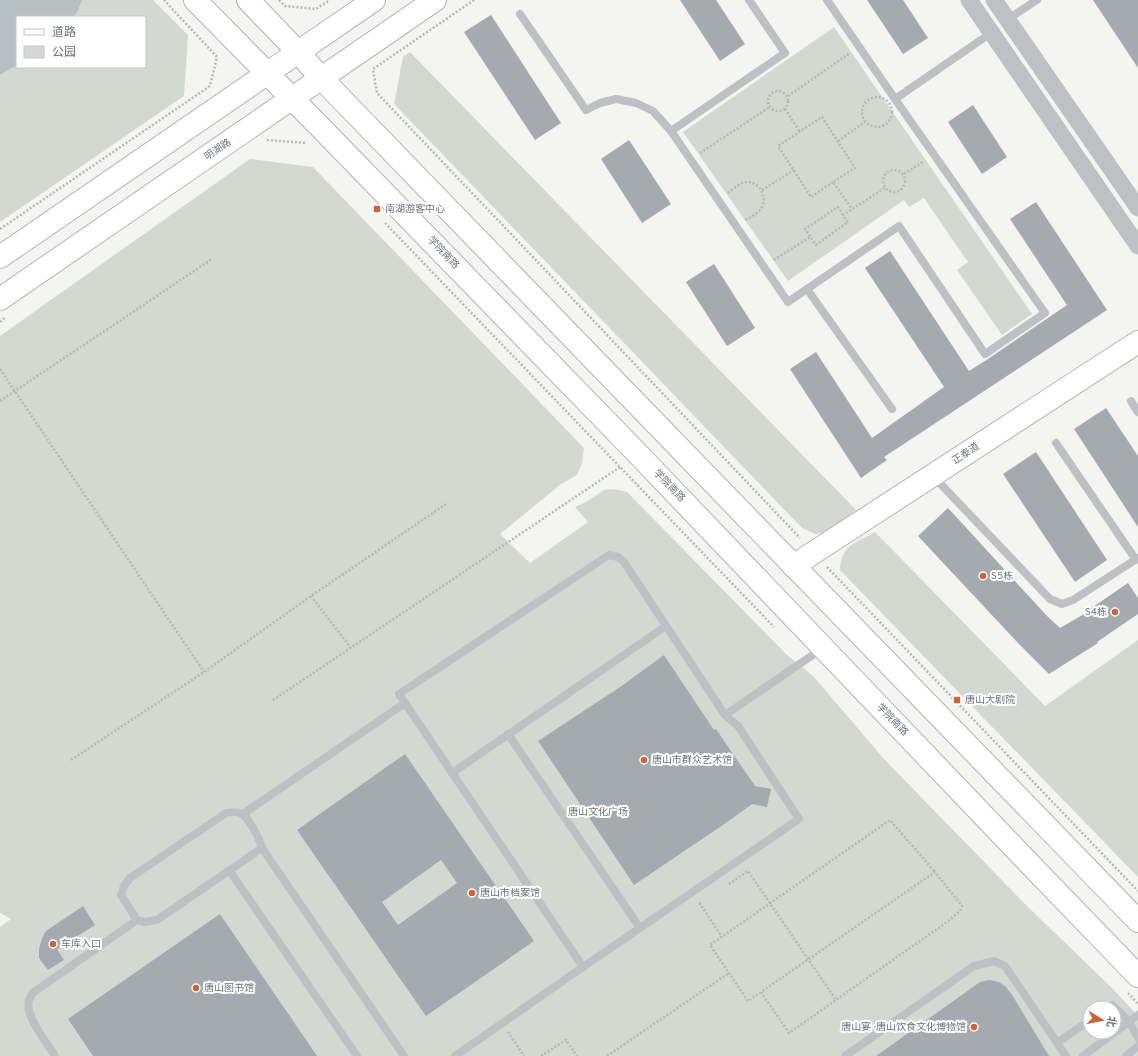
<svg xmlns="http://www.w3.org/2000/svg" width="1138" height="1056" viewBox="0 0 1138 1056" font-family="Overpass,'Noto Sans SC',sans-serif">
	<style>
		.green { fill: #d3d9d1; fill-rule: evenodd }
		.water { fill: #b6bfc3 }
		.building { fill: #a4aaaf; fill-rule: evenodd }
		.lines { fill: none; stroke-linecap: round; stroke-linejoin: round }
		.secondary-casing { stroke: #b1b5b9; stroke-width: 24 }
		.primary-casing { stroke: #b0b3b7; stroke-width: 24 }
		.path { stroke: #b6b9bb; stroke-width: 2.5; stroke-dasharray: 2 2; stroke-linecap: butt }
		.lane { stroke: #bec1c4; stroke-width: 8 }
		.street { stroke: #bec1c4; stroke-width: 17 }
		.secondary { stroke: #fff; stroke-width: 22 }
		.primary { stroke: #fff; stroke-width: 22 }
		.poi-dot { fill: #cc643a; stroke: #fff; stroke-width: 1.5 }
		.labels { text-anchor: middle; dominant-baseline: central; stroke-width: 4; stroke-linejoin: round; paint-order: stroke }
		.street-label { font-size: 10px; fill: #67737e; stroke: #fff }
		.poi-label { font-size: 10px; fill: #67737e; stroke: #fff; text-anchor: start }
		.park-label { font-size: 10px; fill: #687765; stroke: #fff }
	</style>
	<rect width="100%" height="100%" fill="#f4f4f1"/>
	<g class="green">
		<polygon points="82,0 153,0 188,35 184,96 0,222 0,75 17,65 17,67 145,67 145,17 73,17 78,11"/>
		<polygon points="834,27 1032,314 1002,335 957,270 968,262 924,198 909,207 904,200 788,281 683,132"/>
		<polygon points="410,52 856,510 827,532 815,534 802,528 394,104 403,57"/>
		<path d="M250,159L313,167L584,448L582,463L577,475L561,484L500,534L530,563L588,522L575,507L586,502L604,490L614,489L627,492L786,654L814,677L884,759L1026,905L1113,989L1138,1016V1056H0V927L11,919L0,913V336ZM1090,1008H1114V1032H1090Z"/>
		<path d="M875,532L1045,706L1138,640V877L840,570C841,545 855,543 875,532Z"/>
	</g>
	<polygon class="water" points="0,0 82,0 78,11 73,17 17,17 17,65 0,75"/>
	<g class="building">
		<polygon points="680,0 716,0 745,44 720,61"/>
		<polygon points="867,0 903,0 928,38 903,54"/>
		<polygon points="1093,0 1138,0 1138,68"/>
		<polygon points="491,15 561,123 535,140 464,32"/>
		<polygon points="973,105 1007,157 982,174 948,122"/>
		<polygon points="629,140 671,204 642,223 601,159"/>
		<polygon points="1036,202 1107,310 884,457 887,460 861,478 790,369 816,352 872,438 944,387 865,268 890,251 969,371 988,359 1067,305 1010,219"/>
		<polygon points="714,264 755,328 727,346 686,282"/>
		<polygon points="1106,408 1138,456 1138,527 1074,429"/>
		<polygon points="1036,452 1107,560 1075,582 1003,474"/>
		<polygon points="948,508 1047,616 1060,628 1091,610 1090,609 1128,583 1138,598 1138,614 1097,642 1098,643 1049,674 1018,643 918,536"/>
		<polygon points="664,655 714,730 716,729 755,786 771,789 767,807 752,804 723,825 634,885 538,741 623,685"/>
		<path d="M405,754L534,941L426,1016L297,830ZM441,860L457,883L398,925L382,902Z"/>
		<polygon points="83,906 95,925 57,949 64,960 48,970 39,958 39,949 42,938 46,931"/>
		<polygon points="220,914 317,1056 93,1056 68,1019"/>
		<polygon points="989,980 999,982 1006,987 1014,998 1049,1056 876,1056 980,982"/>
	</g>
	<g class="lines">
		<defs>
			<g id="secondary">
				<polyline points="0,257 374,0"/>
				<polyline points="0,299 435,0"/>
				<polyline points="793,566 1138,342"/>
			</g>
			<g id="primary">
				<polyline points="195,0 324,131 638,454 1024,858 1138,976"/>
				<polyline points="248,0 298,52 321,78 1138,921"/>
			</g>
		</defs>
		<use href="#secondary" class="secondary-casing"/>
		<use href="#primary" class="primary-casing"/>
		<g class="path">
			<polyline points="279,0 285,6 316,9 330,0"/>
			<polyline points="474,0 373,69 377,93 800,538"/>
			<circle cx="778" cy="101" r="10"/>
			<polyline points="788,96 850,53"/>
			<circle cx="877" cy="112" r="15"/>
			<polyline points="785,109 800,132"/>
			<polyline points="267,140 307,143"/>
			<polyline points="838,141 865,122"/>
			<polyline points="700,153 770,107"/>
			<circle cx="894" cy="181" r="11"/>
			<polyline points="904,174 924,161"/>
			<polyline points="833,182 811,197 778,146 822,117 855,168 833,182 852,209"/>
			<polyline points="762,190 794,170"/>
			<path d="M728,193C733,189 741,182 747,182C760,182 767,196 762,207C759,213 751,217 745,220"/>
			<polyline points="843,215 838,207 805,229 816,245 848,222 843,215 885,188"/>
			<polyline points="385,223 774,627"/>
			<polyline points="0,229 210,86 217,57 164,0"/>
			<polyline points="774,260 810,237"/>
			<polyline points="0,322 6,317"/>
			<polyline points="0,369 204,672"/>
			<polyline points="0,401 212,259"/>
			<polyline points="827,567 1138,891"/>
			<polyline points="311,596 351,648"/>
			<polyline points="273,700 620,467"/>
			<polyline points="71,760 204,672 311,596 446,504"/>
			<polyline points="729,884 748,871 836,1000"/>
			<polyline points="701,903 700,904 722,937"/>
			<polyline points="761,992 789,1033 947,922 960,911 962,906 935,872 748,1001 710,945 890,820 935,872"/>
			<polyline points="1128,993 1138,1004"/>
			<polyline points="508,1032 524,1056"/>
			<polyline points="541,1056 566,1040 577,1056"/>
			<polyline points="607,1056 729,973"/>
		</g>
		<g class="lane">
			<polyline points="827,0 895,99"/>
			<polyline points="520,14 586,110 600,103 616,99 636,103 653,111 671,131 788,302 899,226 985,354 1045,313 895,99 991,33"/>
			<polyline points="1008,19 1037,0"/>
			<polyline points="671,131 785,53 749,0"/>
			<polyline points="807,289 892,409"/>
			<polyline points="1131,401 1138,412"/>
			<polyline points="1056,443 1136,560"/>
			<polyline points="933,476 1050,599 1062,604 1073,600 1138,558"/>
			<polyline points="508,734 640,928"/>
			<polyline points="452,773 666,626"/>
			<polyline points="243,814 405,703"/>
			<path d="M262,848L157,920L145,922L137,920L121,895L124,886L130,878L226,813C231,812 237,811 242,814C249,818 260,840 262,848L404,1056"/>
			<polyline points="229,870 357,1056"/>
			<polyline points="583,967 399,694 609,555 618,557 624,562 725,715 823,648"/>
			<polyline points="1108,1008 1112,1005 1129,1021 1138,1038"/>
			<polyline points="1057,1043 1090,1020"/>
			<path d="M55,1056C47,1043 24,1015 29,1000C30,998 32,994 34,992L137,920"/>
			<polyline points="455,1056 583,967 799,819 738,726 725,715"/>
			<polyline points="845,1056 974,966 994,961 1005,966 1066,1056"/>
			<polyline points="1083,1056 1138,1015"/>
			<polyline points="1126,1056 1138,1046"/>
		</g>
		<g class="street">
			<polyline points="969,0 1138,246"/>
			<polyline points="994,0 1138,208"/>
		</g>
		<use href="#secondary" class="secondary"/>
		<use href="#primary" class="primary"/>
	</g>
	<g class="poi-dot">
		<rect x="373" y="205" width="8" height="8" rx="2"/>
		<circle cx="983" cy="576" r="4"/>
		<circle cx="1115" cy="612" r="4"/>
		<rect x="953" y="696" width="8" height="8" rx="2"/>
		<circle cx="644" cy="760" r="4"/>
		<circle cx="472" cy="893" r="4"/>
		<circle cx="53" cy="944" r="4"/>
		<circle cx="196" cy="988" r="4"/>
		<circle cx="974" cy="1027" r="4"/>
	</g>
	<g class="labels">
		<g class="street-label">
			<text transform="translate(218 150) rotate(-34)">明湖路</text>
			<text transform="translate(443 253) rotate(46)">学院南路</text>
			<text transform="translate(966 454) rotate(-33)">正泰道</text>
			<text transform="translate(669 486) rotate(46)">学院南路</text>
			<text transform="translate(892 720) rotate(46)">学院南路</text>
		</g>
		<g class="poi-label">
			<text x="385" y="209">南湖游客中心</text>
			<text x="991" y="576">S5栋</text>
			<text x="1107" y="612" text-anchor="end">S4栋</text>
			<text x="965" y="700">唐山大剧院</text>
			<text x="652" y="760">唐山市群众艺术馆</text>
			<text x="480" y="893">唐山市档案馆</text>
			<text x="61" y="944">车库入口</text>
			<text x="204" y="988">唐山图书馆</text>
			<text x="966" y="1027" text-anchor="end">唐山宴 · 唐山饮食文化博物馆</text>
		</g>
		<g class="park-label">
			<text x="598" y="812">唐山文化广场</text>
		</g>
	</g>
	<rect x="16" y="16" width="130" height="52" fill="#ffffff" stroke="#c2c7cb"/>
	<rect x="24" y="29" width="20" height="6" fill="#ffffff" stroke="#c2c7cb"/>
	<text x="52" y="36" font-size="12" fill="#67737e">道路</text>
	<rect x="24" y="46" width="20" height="12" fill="#d3d9d1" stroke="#c2c7cb"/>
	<text x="52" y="56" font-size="12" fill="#67737e">公园</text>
	<g transform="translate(1102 1020) rotate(100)"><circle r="19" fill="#ffffff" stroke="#c2c7cb"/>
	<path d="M0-3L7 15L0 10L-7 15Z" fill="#cc643a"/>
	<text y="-6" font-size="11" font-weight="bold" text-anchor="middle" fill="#67737e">北</text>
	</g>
</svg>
